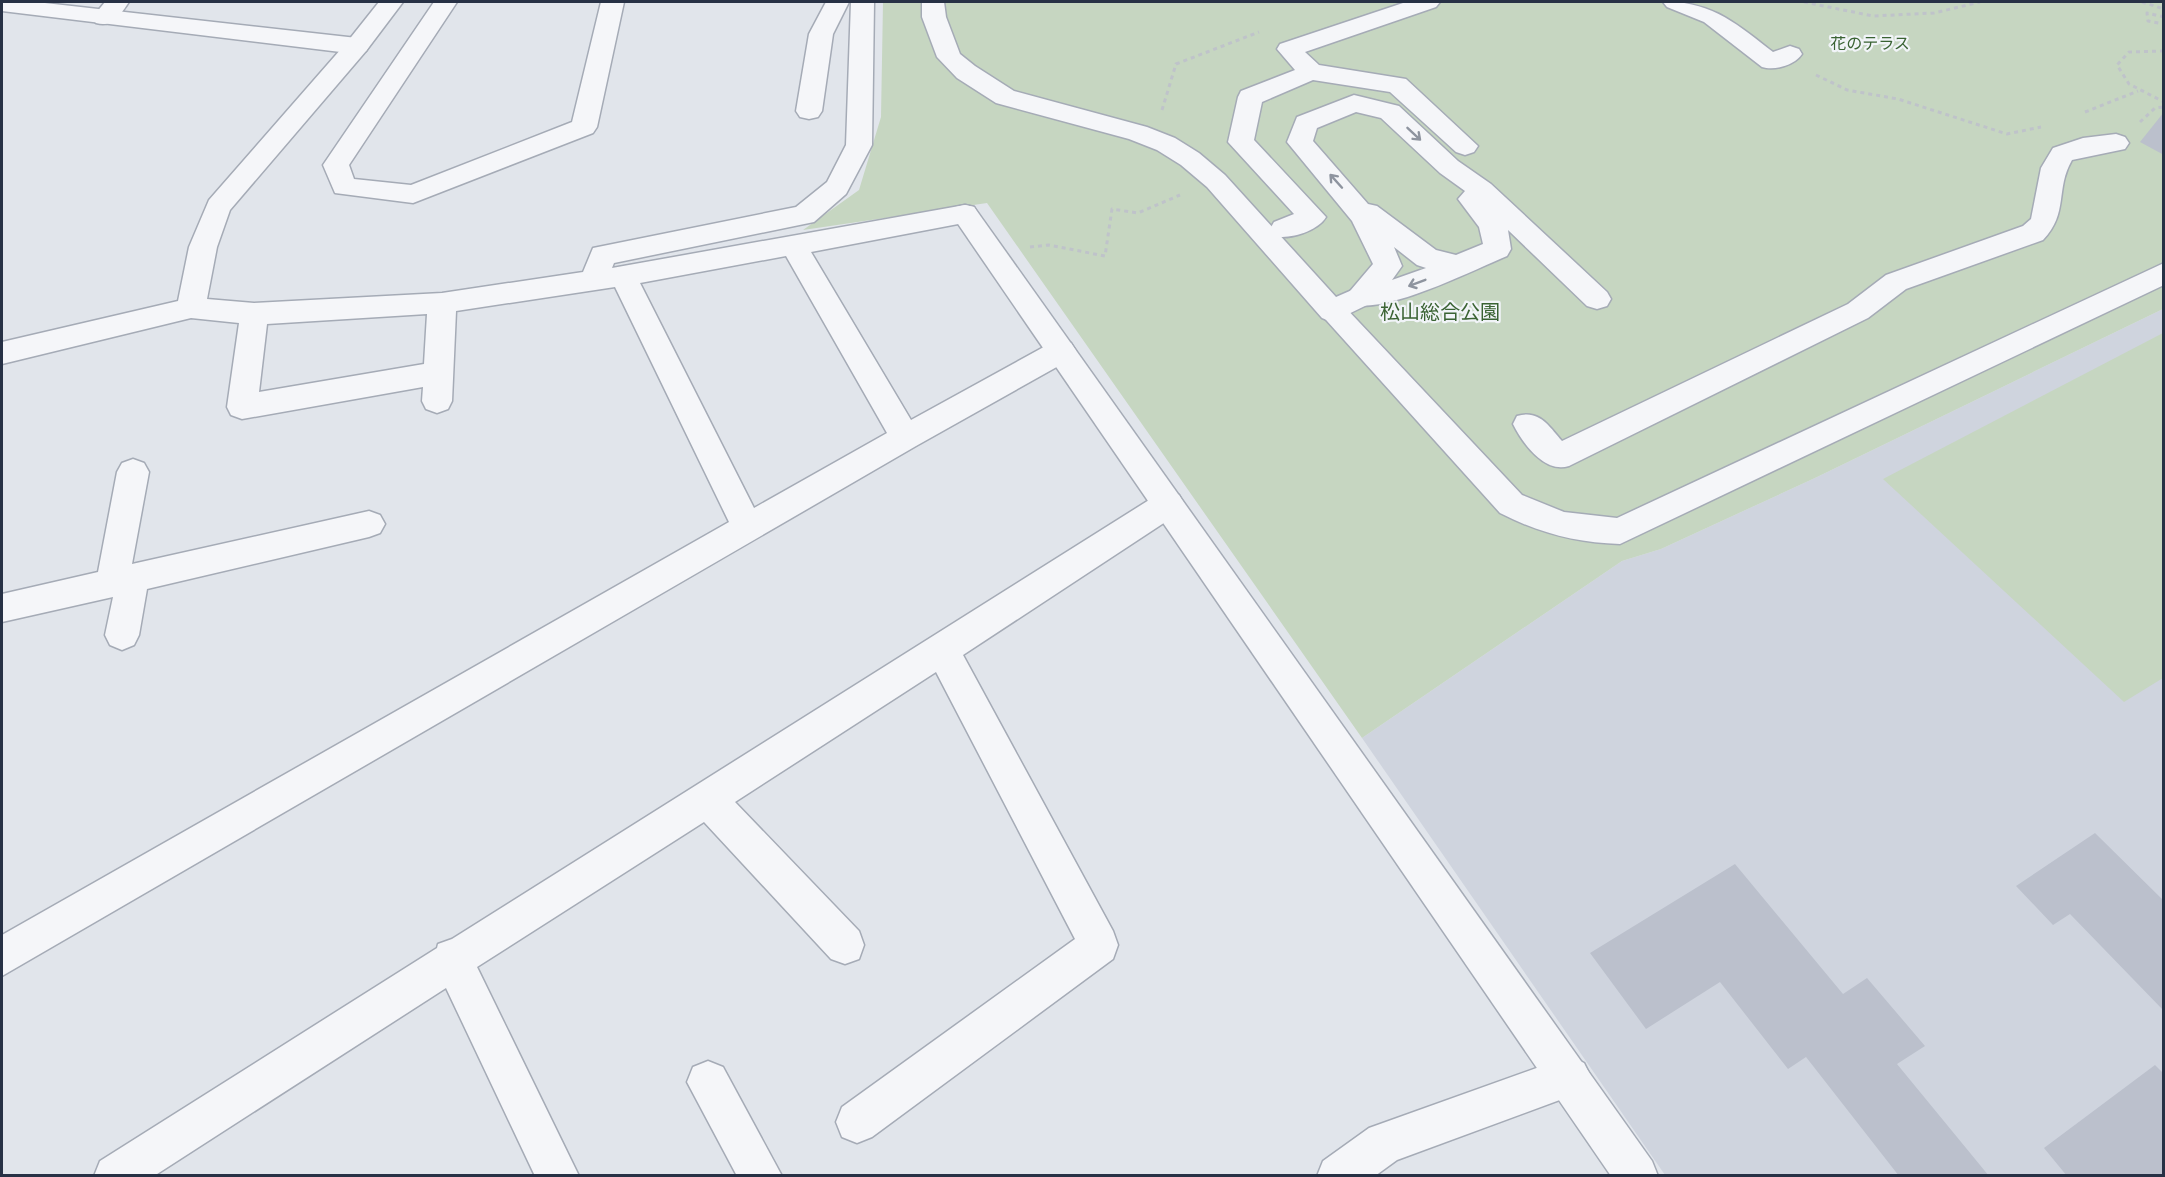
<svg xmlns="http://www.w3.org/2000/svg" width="2165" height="1177" viewBox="0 0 2165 1177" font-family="'IBM Plex Sans','Noto Sans JP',sans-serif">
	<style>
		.built { fill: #cfd4de }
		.green { fill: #c6d6c1 }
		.building { fill: #bbc0cc }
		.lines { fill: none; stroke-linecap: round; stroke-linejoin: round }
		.pedestrian-casing { stroke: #a5abb6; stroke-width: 3 }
		.minor-casing { stroke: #a5abb6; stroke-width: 3 }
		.tertiary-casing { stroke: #a5abb6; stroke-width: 3 }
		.path { stroke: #bfc3ca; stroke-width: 3; stroke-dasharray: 4 4; stroke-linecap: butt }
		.pedestrian { fill: #f5f6f9; fill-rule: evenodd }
		.minor { fill: #f5f6f9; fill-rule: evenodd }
		.tertiary { fill: #f5f6f9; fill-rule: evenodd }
		.oneway { stroke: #8e949f }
		.labels { text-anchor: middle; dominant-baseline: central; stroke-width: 4.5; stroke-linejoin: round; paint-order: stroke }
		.far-park-label { font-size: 16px; fill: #3a6333; stroke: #f1f4f8 }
		.park-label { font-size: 20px; fill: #3a6333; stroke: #f1f4f8 }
	</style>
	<rect width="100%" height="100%" fill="#e1e5eb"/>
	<polygon class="built" points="2163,309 2163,1175 1665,1175 1362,738 1622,561 1661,549 1815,478"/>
	<g class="green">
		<polygon points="883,2 2163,2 2163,309 1815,478 1661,549 1622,561 1362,738 987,203 803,230 859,190 881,117"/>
		<polygon points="2163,333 2163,678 2124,702 1883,479"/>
	</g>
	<g class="building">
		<polygon points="2164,112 2164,155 2140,142"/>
		<polygon points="2095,833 2164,901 2164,1011 2070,914 2053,925 2016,886"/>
		<polygon points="1735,864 1843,994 1867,978 1925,1046 1897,1064 1989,1176 1899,1176 1806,1057 1788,1069 1720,982 1646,1029 1590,953"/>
		<polygon points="2155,1065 2164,1074 2164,1176 2067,1176 2044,1148"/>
	</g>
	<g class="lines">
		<defs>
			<g id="pedestrian">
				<path d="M1406,2H1440L1436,7L1305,52L1319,65L1406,79L1478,146L1474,152L1465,155L1456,152L1390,92L1313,80L1262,102L1254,140L1326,217C1318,231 1289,240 1274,236L1270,229L1274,222L1294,214L1228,142L1238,97L1241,91L1295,70L1277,49L1280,44Z"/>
				<path d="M1663,2C1711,0 1738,25 1773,52L1790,46L1799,49L1802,54C1795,65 1775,71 1762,67L1704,22L1667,7Z"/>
				<path d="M2116,134L2125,137L2129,143L2125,149L2072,160C2055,189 2069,213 2043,240L1906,289L1868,318L1569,466C1545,474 1523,444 1513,424L1517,416C1539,409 1549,426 1562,441L1848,304L1886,275L2023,226L2031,219L2041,168L2053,148L2083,138Z"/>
			</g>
			<g id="minor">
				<path d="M105,2H129C120,15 113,28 96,23L92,18Z"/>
				<path d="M379,2H403L366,51L230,210L217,247L207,299L254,303L442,293L583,272L593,248L796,207L827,182L846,145L851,2H874L872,145L846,194L814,222L614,263L612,268L965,205L974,207L978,214L974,221L811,252L911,420L1051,343L1061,340L1071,343L1076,351L1071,359L916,446L2,976V935L729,522L615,287L456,311L452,401L448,409L437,413L426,409L422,401L423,387L242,419L231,415L227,407L239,323L191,318L2,364V342L178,301L189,247L209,200L348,41ZM786,256L887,433L754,508L640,283ZM427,314L424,364L259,392L267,324Z"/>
				<polygon points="434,2 457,2 349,165 354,179 411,185 572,122 601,2 624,2 597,127 593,133 413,203 335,193 323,165"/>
				<polygon points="826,2 849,2 833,34 822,111 818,117 809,119 800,117 796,111 809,34"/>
				<path d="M1354,95L1399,106L1458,161L1491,184L1607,292L1611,299L1607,306L1597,309L1587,306L1508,230L1511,249L1507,256C1471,271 1385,315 1349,304L1345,297L1373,264L1352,221L1287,142L1297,117ZM1356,112L1381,118L1440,173L1465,191L1458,199L1479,227L1483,244L1456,255L1436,250L1377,206L1368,204L1313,141L1317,128ZM1394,247L1417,265L1426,268L1392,280L1402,266Z"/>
				<path d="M2164,263V285L1620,544C1577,543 1539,533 1500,513L1318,311L1322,304L1332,300L1342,304L1522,495L1564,512L1617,518Z"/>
				<polygon points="133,459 144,463 149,472 132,564 369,511 380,515 385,524 380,533 369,537 147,589 139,635 134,645 122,650 110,645 105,635 113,597 2,622 2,594 98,572 117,472 122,463"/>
				<polygon points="1168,491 1179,495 1184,504 1179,513 963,655 1113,931 1118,945 1113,959 872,1137 857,1143 842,1137 836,1122 842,1107 1075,939 936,672 735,802 859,931 864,945 859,959 845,964 831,959 704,822 477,967 579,1176 535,1176 446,988 154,1176 94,1176 100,1161 437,948 438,944 452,939 1157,495"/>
				<polygon points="1570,1056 1584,1063 1591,1077 1584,1091 1397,1160 1375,1176 1317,1176 1323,1161 1369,1128"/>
				<polygon points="708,1061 723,1067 782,1176 737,1176 687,1082 693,1067"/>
			</g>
			<g id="tertiary">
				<polygon points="2,2 36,2 357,38 366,41 369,46 366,51 357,54 2,11"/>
				<polygon points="922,2 944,2 946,17 960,54 975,66 1014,91 1147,127 1175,138 1199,153 1225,175 1336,297 1359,287 1369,290 1373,297 1369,304 1332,322 1322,318 1207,187 1181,165 1157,150 1129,139 996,103 957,78 937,57 922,17"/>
				<polygon points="965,205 974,207 1652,1161 1658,1176 1611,1176 956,221 952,214 956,207"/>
			</g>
		</defs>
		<use href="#pedestrian" class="pedestrian-casing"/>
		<use href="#minor" class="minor-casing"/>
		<use href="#tertiary" class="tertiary-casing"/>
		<g class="path">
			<polyline points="1804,2 1873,16 1934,13 1980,2"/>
			<polyline points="2142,2 2164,9"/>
			<polyline points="2164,17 2147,13 2148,21 2164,24"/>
			<polyline points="2164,51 2129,52 2117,65 2129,84 2164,102"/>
			<polyline points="1816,75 1847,90 1898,99 2007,134 2041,127"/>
			<polyline points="1162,110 1176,64 1259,32"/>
			<polyline points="2085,112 2138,91"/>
			<polyline points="2140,122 2155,108 2164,107"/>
			<polyline points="1030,247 1049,245 1105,256 1112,209 1138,213 1180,195"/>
		</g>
		<use href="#pedestrian" class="pedestrian"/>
		<use href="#minor" class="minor"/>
		<use href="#tertiary" class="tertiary"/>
	</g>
	<defs><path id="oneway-shaft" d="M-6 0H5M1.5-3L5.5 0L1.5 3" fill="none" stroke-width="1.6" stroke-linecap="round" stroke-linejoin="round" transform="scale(1.5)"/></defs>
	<g class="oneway">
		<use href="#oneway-shaft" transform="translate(1414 134) rotate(43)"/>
		<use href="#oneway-shaft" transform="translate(1336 181) rotate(-132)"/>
		<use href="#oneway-shaft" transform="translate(1417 283) rotate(159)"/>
	</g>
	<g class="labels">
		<g class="far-park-label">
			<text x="1870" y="43">花のテラス</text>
		</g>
		<g class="park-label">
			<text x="1440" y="311">松山総合公園</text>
		</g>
	</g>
	<rect width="2165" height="1177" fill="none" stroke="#273145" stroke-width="6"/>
</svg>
